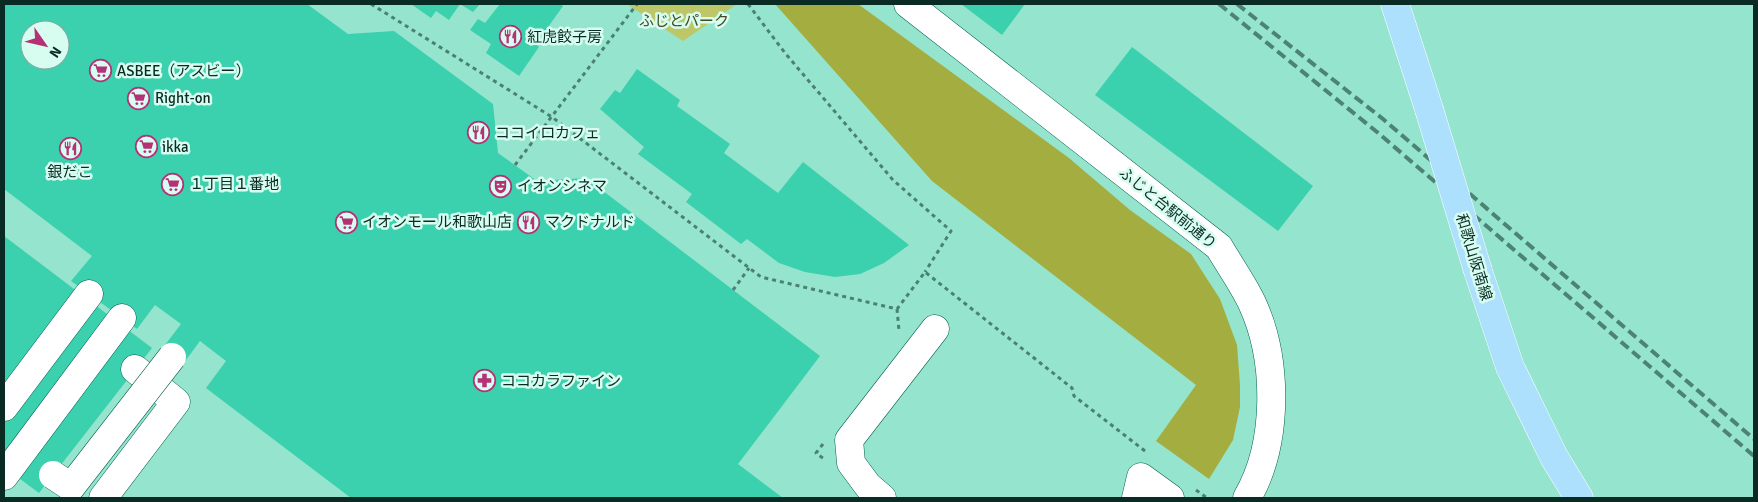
<svg xmlns="http://www.w3.org/2000/svg" width="1758" height="502" viewBox="0 0 1758 502" font-family="Signika,'Noto Sans JP',sans-serif">
	<style>
		.green { fill: #bdc767 }
		.forest { fill: #a4ad40 }
		.building { fill: #3bd0ae; fill-rule: evenodd }
		.lines { fill: none; stroke-linecap: round; stroke-linejoin: round }
		.minor-casing { stroke: #00604e; stroke-width: 29 }
		.major-casing { stroke: #fff; stroke-width: 29 }
		.path { stroke: #4a8172; stroke-width: 3; stroke-dasharray: 4 4; stroke-linecap: butt }
		.minor { stroke: #fff; stroke-width: 28 }
		.major { stroke: #ade0fc; stroke-width: 28 }
		.rail { stroke: #4c8374; stroke-width: 4; stroke-dasharray: 10 5; stroke-linecap: butt }
		.minor-bridge-casing { stroke: #00604e; stroke-width: 29; stroke-linecap: butt }
		.major-bridge-casing { stroke: #fff; stroke-width: 29; stroke-linecap: butt }
		.minor-bridge { stroke: #fff; stroke-width: 28 }
		.major-bridge { stroke: #ade0fc; stroke-width: 28 }
		.labels { text-anchor: middle; dominant-baseline: central; stroke-width: 5; stroke-linejoin: round; paint-order: stroke }
		.park-label { font-size: 15px; fill: #464a1e; stroke: #d7fcf0 }
		.poi-label { font-size: 15px; fill: #092b23; stroke: #d7fcf0; text-anchor: start }
		.street-label { font-size: 15px; fill: #092b23; stroke: #d7fcf0 }
	</style>
	<rect width="100%" height="100%" fill="#95e4cd"/>
	<polygon class="green" points="627,4 737,4 683,41"/>
	<polygon class="forest" points="775,4 858,4 1069,158 1130,210 1191,254 1220,299 1237,345 1240,385 1240,407 1233,440 1209,479 1156,441 1196,385 932,181"/>
	<g class="building">
		<path d="M4,4H307L348,34L394,31L493,104L498,153L537,181L586,178L820,356L738,464L783,498H351L206,388L226,361L200,341L183,364L162,349L181,324L155,305L137,329L71,281L92,256L4,189ZM30,30H60V60H30Z"/>
		<polygon points="411,4 480,4 473,12 460,4 449,20 436,11 431,18"/>
		<polygon points="500,4 560,4 563,6 536,44 539,47 519,76 486,53 491,44 470,30 478,19 485,23"/>
		<polygon points="961,4 1025,4 1002,35"/>
		<polygon points="1132,47 1313,186 1278,231 1095,95"/>
		<polygon points="637,69 680,100 677,106 730,144 724,153 778,193 803,162 909,245 884,263 860,274 835,277 805,272 779,263 747,239 741,244 686,202 692,194 638,154 644,147 600,109 615,90 620,93"/>
		<polygon points="4,236 152,348 39,493 4,467"/>
	</g>
	<g class="lines">
		<defs>
			<g id="minor">
				<path d="M908,4L1219,247C1230,266 1243,284 1252,303C1278,359 1279,443 1247,498"/>
				<polyline points="4,407 89,294"/>
				<polyline points="4,476 122,318"/>
				<polyline points="103,498 176,402 135,369"/>
				<polyline points="882,498 868,486 851,463 849,440 935,329"/>
				<polyline points="1136,498 1141,477 1170,498"/>
			</g>
			<g id="major">
				<polyline points="1395,4 1429,109"/>
				<polyline points="1478,271 1510,367 1554,457 1579,498"/>
			</g>
		</defs>
		<use href="#minor" class="minor-casing"/>
		<use href="#major" class="major-casing"/>
		<g class="path">
			<polyline points="371,4 552,117 761,277 897,309 925,272 1072,388 1074,396 1145,451"/>
			<polyline points="748,4 785,53 893,180 951,231 925,272"/>
			<polyline points="515,165 637,4"/>
			<polyline points="733,290 749,268"/>
			<polyline points="897,309 899,331"/>
			<polyline points="823,444 816,453 824,459"/>
			<polyline points="1196,490 1207,498"/>
		</g>
		<use href="#minor" class="minor"/>
		<use href="#major" class="major"/>
		<g class="rail">
			<polyline points="1219,4 1377,132 1754,456"/>
			<polyline points="1237,4 1383,119 1754,439"/>
		</g>
		<defs>
			<polyline id="minor-bridge" points="53,475 71,487 172,357"/>
			<polyline id="major-bridge" points="1429,109 1478,271"/>
		</defs>
		<use href="#minor-bridge" class="minor-bridge-casing"/>
		<use href="#major-bridge" class="major-bridge-casing"/>
		<use href="#minor-bridge" class="minor-bridge"/>
		<use href="#major-bridge" class="major-bridge"/>
	</g>
	<defs>
		<symbol id="restaurant-ring" viewBox="-11 -11 22 22"><circle r="9.5" fill="#d7fcf0" stroke="#b63075" stroke-width="1.5"/><path d="M-5-6h1v4h1v-4h1v4h1v-4h1v5L-1.5 .5V6h-2V.5L-5-1ZM5-6V6H3V1.5H1.5Q1.5-4 5-6Z" fill="#b63075"/></symbol>
		<symbol id="supermarket-ring" viewBox="-11 -11 22 22"><circle r="9.5" fill="#d7fcf0" stroke="#b63075" stroke-width="1.5"/><path d="M-6-5.5h2.5l.6 2H6L4.5 2H-2.5L-4.4-4H-6ZM-1.5 3.2a1.3 1.3 0 1 0 .1 0ZM3 3.2a1.3 1.3 0 1 0 .1 0Z" fill="#b63075"/></symbol>
		<symbol id="theatre-ring" viewBox="-11 -11 22 22"><circle r="9.5" fill="#d7fcf0" stroke="#b63075" stroke-width="1.5"/><path d="M-5-5.5Q0-4 5-5.5V0Q5 5 0 6Q-5 5-5 0ZM-3.3-2.5H-1v1.5H-3.3ZM1-2.5H3.3v1.5H1ZM-2.8 1Q0 5.5 2.8 1Z" fill="#b63075"/></symbol>
		<symbol id="pharmacy-ring" viewBox="-11 -11 22 22"><circle r="9.5" fill="#d7fcf0" stroke="#b63075" stroke-width="1.5"/><path d="M-2-6h4v4h4v4h-4v4h-4v-4h-4v-4h4Z" fill="#b63075"/></symbol>
	</defs>
	<g fill-rule="evenodd">
		<use href="#restaurant-ring" x="498" y="24" width="25" height="25"/>
		<use href="#supermarket-ring" x="88" y="58" width="25" height="25"/>
		<use href="#supermarket-ring" x="126" y="86" width="25" height="25"/>
		<use href="#restaurant-ring" x="466" y="120" width="25" height="25"/>
		<use href="#supermarket-ring" x="134" y="134" width="25" height="25"/>
		<use href="#restaurant-ring" x="58" y="136" width="25" height="25"/>
		<use href="#supermarket-ring" x="160" y="172" width="25" height="25"/>
		<use href="#theatre-ring" x="488" y="174" width="25" height="25"/>
		<use href="#supermarket-ring" x="334" y="210" width="25" height="25"/>
		<use href="#restaurant-ring" x="516" y="210" width="25" height="25"/>
		<use href="#pharmacy-ring" x="472" y="368" width="25" height="25"/>
	</g>
	<g class="labels">
		<g class="park-label">
			<text x="684" y="21">ふじとパーク</text>
		</g>
		<g class="poi-label">
			<text x="527" y="37">紅虎餃子房</text>
			<text x="117" y="71">ASBEE（アスビー）</text>
			<text x="155" y="98">Right-on</text>
			<text x="495" y="133">ココイロカフェ</text>
			<text x="162" y="147">ikka</text>
			<text x="70" y="172" text-anchor="middle">銀だこ</text>
			<text x="189" y="184">１丁目１番地</text>
			<text x="517" y="186">イオンシネマ</text>
			<text x="362" y="222">イオンモール和歌山店</text>
			<text x="545" y="222">マクドナルド</text>
			<text x="501" y="381">ココカラファイン</text>
		</g>
		<g class="street-label">
			<text transform="translate(1168 208) rotate(39)">ふじと台駅前通り</text>
			<text transform="translate(1474 257) rotate(73)">和歌山阪南線</text>
		</g>
	</g>
	<rect width="1758" height="502" fill="none" stroke="#092b23" stroke-width="10"/>
	<g transform="translate(45 45) rotate(124)"><circle r="24" fill="#d7fcf0" stroke="#85a89e"/>
	<path d="M0-4L9 19L0 12L-9 19Z" fill="#b63075"/>
	<text y="-8" font-size="14" font-weight="bold" text-anchor="middle" fill="#092b23">N</text>
	</g>
</svg>
